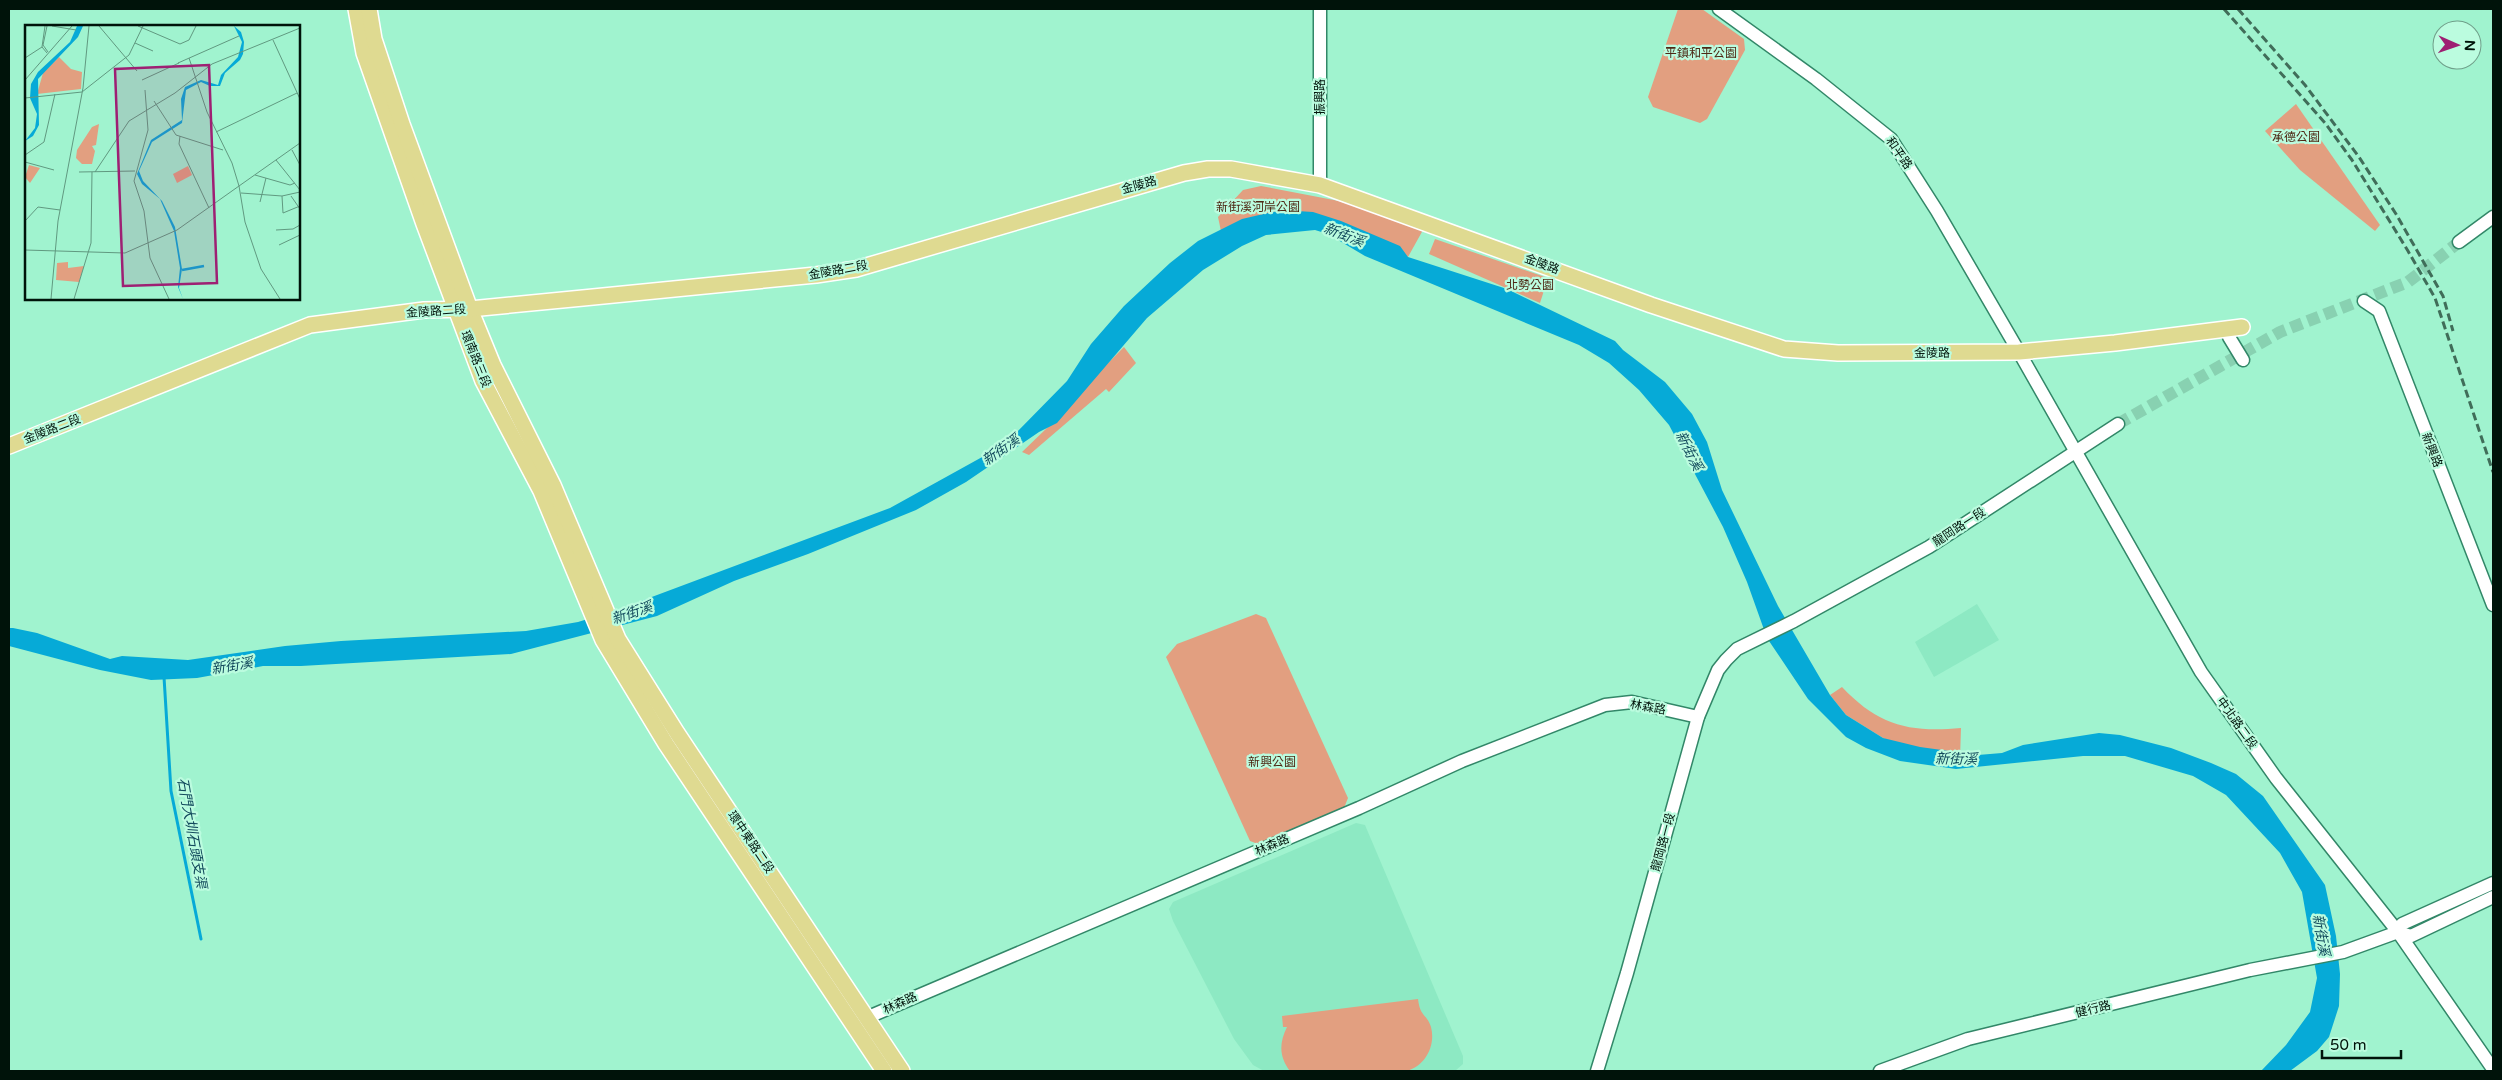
<svg xmlns="http://www.w3.org/2000/svg" width="2502" height="1080" viewBox="0 0 2502 1080" font-family="'Varela Round','Noto Sans TC',sans-serif">
	<style>
		.built { fill: #8de9c3 }
		.green { fill: #e29f80 }
		.water { fill: #06aad7 }
		.lines { fill: none; stroke-linecap: round; stroke-linejoin: round }
		.stream { stroke: #06aad7; stroke-width: 3 }
		.minor-tunnel { stroke: #88d1b1; stroke-width: 12; stroke-dasharray: 12 6; stroke-linecap: butt }
		.minor-casing { stroke: #328768; stroke-width: 15 }
		.major-casing { stroke: #fff; stroke-width: 18 }
		.minor { stroke: #fff; stroke-width: 12 }
		.major { stroke: #dfda91; stroke-width: 15 }
		.rail { stroke: #406d59; stroke-width: 3; stroke-dasharray: 8 4; stroke-linecap: butt }
		.labels { text-anchor: middle; dominant-baseline: central; stroke-width: 4.5; stroke-linejoin: round; paint-order: stroke }
		.park-label { font-size: 12px; fill: #4e2815; stroke: #bbfcdf }
		.street-label { font-size: 12px; fill: #00130a; stroke: #bbfcdf }
		.water-label { font-size: 14px; font-style: italic; fill: #12495c; stroke: #bbfcdf }
		.inset-river { fill: none; stroke: #06aad7; stroke-width: 2.5 }
		.inset-road { fill: none; stroke: #609980; stroke-width: 1 }
		.view { fill: #9e1f73; fill-opacity: 0.15; stroke: #9e1f73; stroke-width: 2.5 }
		.inset-edge { fill: none; stroke: #00130a; stroke-width: 2.5 }
	</style>
	<rect width="100%" height="100%" fill="#a0f3cf"/>
	<g class="built">
		<polygon points="1977,604 1999,640 1934,677 1915,642"/>
		<polygon points="1356,823 1365,825 1463,1056 1463,1064 1455,1071 1264,1071 1253,1065 1234,1039 1173,921 1169,909 1173,902"/>
	</g>
	<g class="green">
		<polygon points="1678,9 1702,9 1744,39 1745,50 1707,119 1700,123 1653,107 1648,97"/>
		<polygon points="2296,104 2380,225 2375,231 2300,170 2265,131"/>
		<polygon points="1261,186 1339,201 1423,230 1408,257 1337,224 1222,236 1218,217 1243,190"/>
		<polygon points="1435,239 1548,278 1540,303 1429,254"/>
		<polygon points="1124,347 1136,363 1109,392 1106,389 1029,455 1022,452 1073,403 1098,373"/>
		<polygon points="1256,614 1266,618 1348,798 1344,808 1258,844 1250,841 1166,657 1177,644"/>
		<path d="M1842,687C1878,725 1909,733 1961,728L1960,759L1930,758L1883,738L1846,715L1830,695Z"/>
		<path d="M1418,999C1420,1017 1427,1014 1431,1027C1436,1046 1425,1066 1407,1071H1290C1279,1057 1279,1043 1287,1027H1283L1282,1016Z"/>
	</g>
	<polygon class="water" points="1281,210 1313,212 1341,221 1400,246 1408,257 1507,289 1615,341 1623,350 1665,382 1692,414 1707,442 1722,490 1778,606 1830,695 1846,715 1883,738 1920,747 1978,755 2002,753 2023,745 2099,733 2120,735 2171,748 2211,763 2236,774 2263,796 2325,885 2336,936 2340,974 2339,1006 2329,1037 2317,1051 2290,1071 2261,1071 2286,1045 2310,1012 2317,978 2302,892 2280,853 2226,795 2193,776 2125,756 2083,756 1956,769 1900,761 1866,748 1846,737 1808,699 1767,638 1747,582 1723,527 1669,425 1639,390 1609,363 1579,345 1365,256 1328,234 1315,230 1266,235 1242,246 1203,270 1147,318 1057,423 1039,432 966,482 916,510 808,554 734,581 657,616 511,654 301,666 263,666 197,678 151,680 100,670 9,646 9,628 13,628 37,633 110,659 122,656 188,660 285,646 341,641 526,631 578,622 617,610 890,508 984,456 1014,435 1067,381 1091,344 1124,306 1170,263 1198,241 1242,219"/>
	<g class="lines">
		<polyline class="stream" points="164,677 171,791 201,939"/>
		<polyline class="minor-tunnel" points="2118,424 2280,332 2408,282 2459,242"/>
		<defs>
			<g id="minor">
				<polyline points="1320,9 1320,185"/>
				<polyline points="1719,9 1816,79 1891,139 1937,211 2019,352 2201,672 2276,778 2398,932 2493,1069"/>
				<polyline points="2459,242 2493,217"/>
				<polyline points="2364,301 2379,311 2493,605"/>
				<polyline points="2229,337 2243,360"/>
				<polyline points="2398,932 2402,924 2493,883"/>
				<polyline points="859,1021 1359,808 1462,761 1605,705 1632,702 1698,717"/>
				<polyline points="1597,1071 1627,973 1698,717 1718,670 1726,660 1737,649 1794,621 1929,547 2118,424"/>
				<polyline points="1880,1071 1968,1039 2250,970 2343,952 2398,932 2411,936 2493,897"/>
			</g>
			<g id="major">
				<polyline points="356,9 364,53 424,224 483,381 541,491 603,640 666,744 884,1071"/>
				<polyline points="369,9 374,39 402,124 470,309 493,365 553,485 618,639 677,733 902,1071"/>
				<polyline points="9,446 310,325 424,310 470,309 583,298 816,275 856,269 1184,173 1208,169 1231,169 1320,185 1651,305 1784,349 1838,353 2019,352 2115,343 2242,327"/>
			</g>
		</defs>
		<use href="#minor" class="minor-casing"/>
		<use href="#major" class="major-casing"/>
		<use href="#minor" class="minor"/>
		<use href="#major" class="major"/>
		<g class="rail">
			<polyline points="2224,9 2325,123 2352,160 2408,251 2435,298 2493,472"/>
			<polyline points="2238,9 2305,85 2359,157 2396,214 2443,296 2453,331"/>
		</g>
	</g>
	<g class="labels">
		<g class="park-label">
			<text x="1701" y="53">平鎮和平公園</text>
			<text x="2296" y="137">承德公園</text>
			<text x="1258" y="207">新街溪河岸公園</text>
			<text x="1530" y="285">北勢公園</text>
			<text x="1272" y="762">新興公園</text>
		</g>
		<g class="street-label">
			<text transform="translate(1320 97) rotate(-90)">振興路</text>
			<text transform="translate(1899 153) rotate(55)">和平路</text>
			<text transform="translate(1139 185) rotate(-15)">金陵路</text>
			<text transform="translate(1542 264) rotate(20)">金陵路</text>
			<text transform="translate(838 270) rotate(-10)">金陵路二段</text>
			<text transform="translate(436 311) rotate(-4)">金陵路二段</text>
			<text transform="translate(1932 353) rotate(-1)">金陵路</text>
			<text transform="translate(476 359) rotate(68)">環南路三段</text>
			<text transform="translate(52 429) rotate(-21)">金陵路二段</text>
			<text transform="translate(2432 450) rotate(69)">新興路</text>
			<text transform="translate(1959 527) rotate(-33)">龍岡路一段</text>
			<text transform="translate(1648 707) rotate(10)">林森路</text>
			<text transform="translate(2237 723) rotate(54)">中北路二段</text>
			<text transform="translate(751 842) rotate(56)">環中東路二段</text>
			<text transform="translate(1663 842) rotate(-75)">龍岡路一段</text>
			<text transform="translate(1272 845) rotate(-23)">林森路</text>
			<text transform="translate(900 1003) rotate(-24)">林森路</text>
			<text transform="translate(2093 1009) rotate(-14)">健行路</text>
		</g>
		<g class="water-label">
			<text transform="translate(1344 235) rotate(21)">新街溪</text>
			<text transform="translate(1001 450) rotate(-35)">新街溪</text>
			<text transform="translate(1689 451) rotate(63)">新街溪</text>
			<text transform="translate(632 613) rotate(-19)">新街溪</text>
			<text transform="translate(232 666) rotate(-9)">新街溪</text>
			<text transform="translate(1956 759) rotate(1)">新街溪</text>
			<text transform="translate(192 833) rotate(80)">石門大圳石頭支渠</text>
			<text transform="translate(2321 935) rotate(80)">新街溪</text>
		</g>
	</g>
	<g transform="translate(25 25)">
		<rect width="275" height="275" fill="#a0f3cf"/>
		<path d="M34,32L46,44L57,47L56,64L12,69L18,48ZM74,99L71,120L67,121L70,126L67,139H57L51,133L52,125L67,102ZM4,140L15,143L5,158L0,152ZM163,141L167,150L152,158L148,149ZM43,237V243L59,241L54,257L31,255L32,238Z" fill="#e29f80"/>
		<path d="M52,1H58L53,12L13,54L14,100L8,111L0,116L10,103L12,89L5,73L6,59L13,47L45,17ZM209,1L216,7L219,17L218,29L215,35L200,48L195,61H185L176,57L161,65L157,98L127,117L114,146L118,156L137,176L150,202L157,244L154,263L158,274L153,262L155,243L149,206L135,174L117,159L112,149L126,115L157,95L156,74L160,62L176,55L193,60L196,50L213,32L217,17Z" fill="#06aad7"/>
		<path class="inset-river" d="M157,245L179,241"/>
		<path class="inset-road" d="M20,1L17,22L22,28M22,1L18,20L23,27M27,1L51,5M74,1L112,46M113,1L155,19L164,15M164,15L171,1M248,15L275,74M110,18L128,26M0,33L17,22M164,33L182,87L207,138L214,161L275,118M153,38L214,11M0,55L47,1M117,55L154,38M120,65L123,105L109,156L119,186L125,233L144,274M0,73L57,67L104,30L118,1M129,76L151,110L198,125M191,107L272,68M155,111L154,119L184,183M267,125L275,140M0,130L19,117L30,69M251,135L275,165M0,137L29,145M54,147L110,146M70,147L104,96L150,68L187,39L275,3M230,150L265,160L270,158M216,168L257,171L275,167M257,171L258,188L275,181M266,171L275,184M235,177L241,153M0,196L13,182L35,185M251,205L268,204L275,200M254,220L275,210M0,225L100,228L152,205L214,161L220,197L236,244L255,274M26,274L33,196L58,63L64,1M49,274L66,218L67,147"/>
		<path class="view" d="M184,40L192,258L98,261L90,44Z"/>
		<rect width="275" height="275" class="inset-edge"/>
	</g>
	<rect width="2502" height="1080" fill="none" stroke="#00130a" stroke-width="20"/>
	<g transform="translate(2457 45) rotate(92)"><circle r="24" fill="#bbfcdf" stroke="#709f8a"/>
	<path d="M0-4L9 19L0 12L-9 19Z" fill="#9e1f73"/>
	<text y="-8" font-size="14" font-weight="bold" text-anchor="middle" fill="#00130a">N</text>
	</g>
	<path d="M2322 1050v8h79v-8" fill="none" stroke="#00130a" stroke-width="2.5"/>
	<text x="2330" y="1050" font-size="15" fill="#00130a" stroke="#bbfcdf" stroke-width="4" paint-order="stroke">50 m</text>
</svg>
